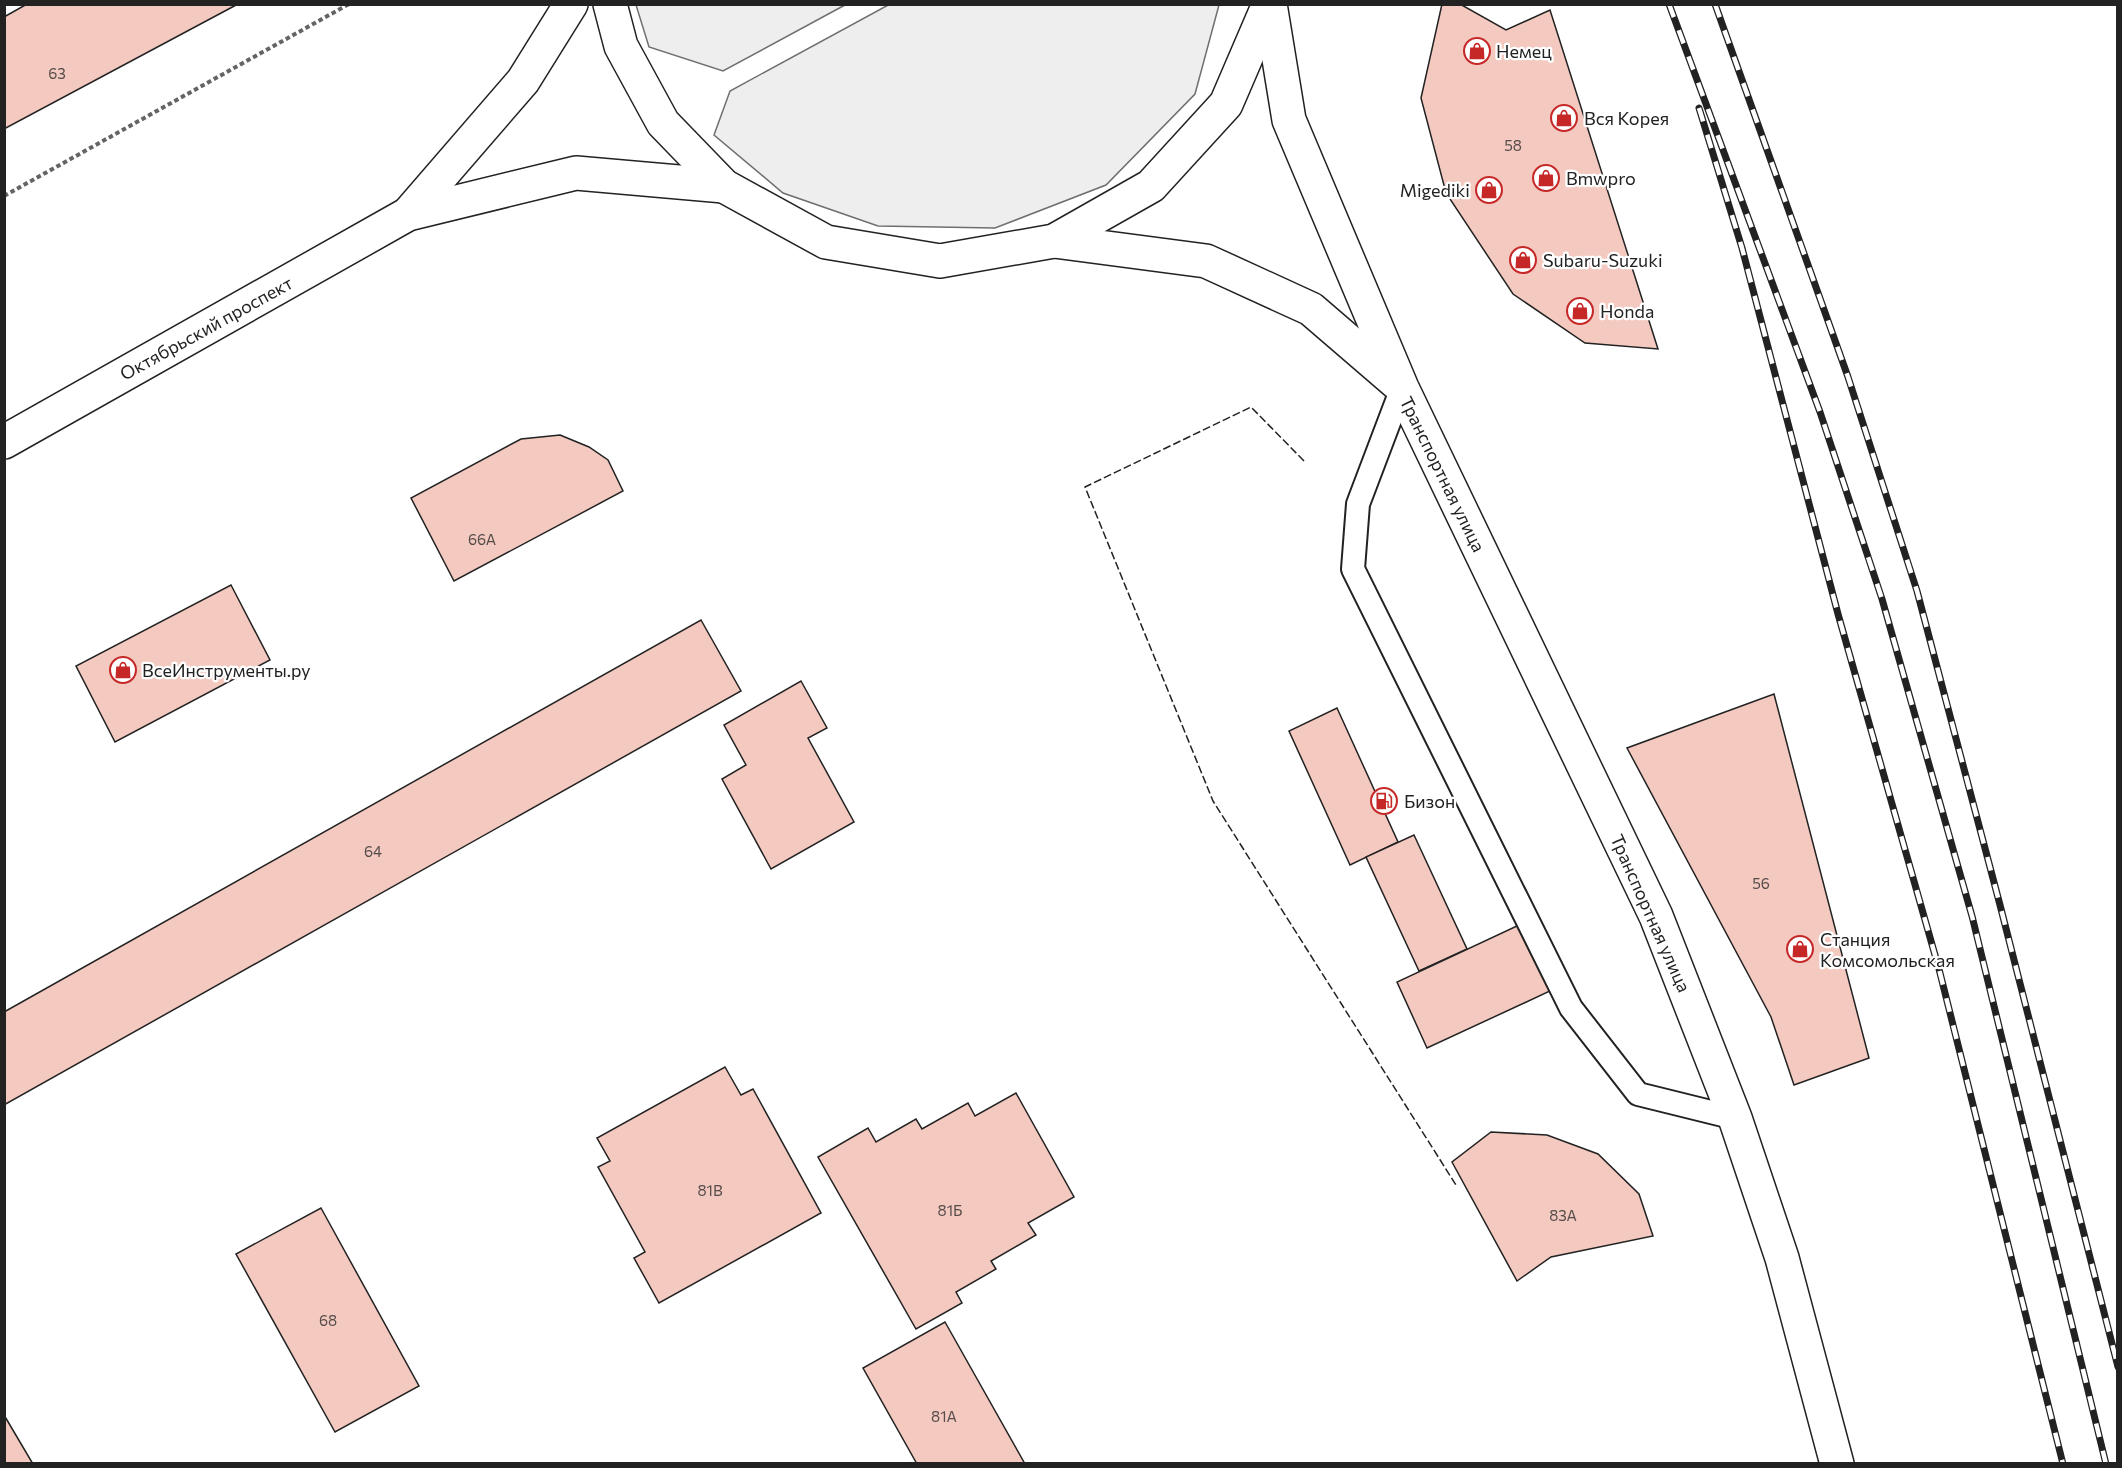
<svg xmlns="http://www.w3.org/2000/svg" width="2122" height="1468" viewBox="0 0 2122 1468" font-family="Commissioner,sans-serif">
	<style>
		.green { fill: #eee; stroke: #6f6f6f; stroke-width: 1.5 }
		.building { fill: #f3c9c0; stroke: #222; stroke-width: 1.5 }
		.lines { fill: none; stroke-linecap: round; stroke-linejoin: round }
		.service-casing { stroke: #222; stroke-width: 26 }
		.secondary-casing { stroke: #222; stroke-width: 36 }
		.primary-casing { stroke: #222; stroke-width: 36 }
		.path { stroke: #646464; stroke-width: 4; stroke-dasharray: 4.5 3; stroke-linecap: butt }
		.service { stroke: #fff; stroke-width: 22 }
		.secondary { stroke: #fff; stroke-width: 33 }
		.primary { stroke: #fff; stroke-width: 33 }
		.rail-casing { stroke: #222; stroke-width: 7 }
		.rail { stroke: #fff; stroke-width: 4.5; stroke-dasharray: 14; stroke-linecap: butt }
		.fence { stroke: #222; stroke-width: 1.5; stroke-dasharray: 8 3; stroke-linecap: butt }
		.labels { text-anchor: middle; dominant-baseline: central; stroke-width: 4.5; stroke-linejoin: round; paint-order: stroke }
		.number-label { font-size: 15px; fill: #564c4a }
		.poi-label { font-size: 18px; fill: #222; stroke: #fff; text-anchor: start }
		.street-label { font-size: 18px; fill: #222; stroke: #fff }
	</style>
	<rect width="100%" height="100%" fill="#fff"/>
	<g class="green">
		<polygon points="890,4 1219,4 1219,5 1195,94 1106,185 995,228 878,226 783,193 714,135 730,91"/>
		<polygon points="636,5 636,4 845,5 723,71 649,47"/>
	</g>
	<g class="building">
		<polygon points="27,4 238,4 4,129 4,17"/>
		<polygon points="1442,4 1460,4 1506,30 1550,10 1658,349 1585,343 1513,294 1446,193 1421,98"/>
		<polygon points="560,435 589,447 608,460 623,491 454,581 411,498 521,439"/>
		<polygon points="231,585 270,660 115,742 76,666"/>
		<polygon points="701,620 741,691 4,1105 4,1012"/>
		<polygon points="801,681 827,728 808,738 854,822 771,869 722,779 746,765 724,725"/>
		<polygon points="1774,694 1869,1058 1794,1085 1771,1017 1627,748"/>
		<polygon points="1337,708 1398,842 1350,865 1289,731"/>
		<polygon points="1414,835 1467,949 1419,971 1366,857"/>
		<polygon points="1519,925 1550,991 1427,1048 1397,982"/>
		<polygon points="725,1067 741,1095 753,1089 821,1213 659,1303 634,1258 645,1252 598,1167 610,1161 597,1138"/>
		<polygon points="1016,1093 1074,1197 1028,1223 1036,1235 991,1261 996,1269 956,1292 962,1303 916,1329 818,1157 868,1128 876,1142 916,1119 922,1129 968,1103 975,1116"/>
		<polygon points="1491,1132 1547,1135 1598,1154 1639,1194 1653,1236 1551,1257 1517,1281 1452,1162"/>
		<polygon points="321,1208 419,1386 335,1432 236,1254"/>
		<polygon points="945,1322 1025,1464 917,1464 863,1368"/>
		<polygon points="4,1415 33,1464 4,1464"/>
	</g>
	<g class="lines">
		<defs>
			<polyline id="service" points="1402,388 1358,504 1353,569 1571,1008 1638,1094 1735,1118"/>
			<g id="secondary">
				<polyline points="408,214 523,81 571,4"/>
				<polyline points="4,442 408,214 576,173 724,186"/>
			</g>
			<g id="primary">
				<polyline points="610,4 621,46 663,123 724,186 826,242 940,261 1054,241 1151,186 1226,104 1269,4"/>
				<polyline points="1270,4 1289,120 1402,388 1656,916 1735,1118 1782,1258 1837,1464"/>
				<polyline points="1054,241 1206,261 1311,309 1397,383"/>
			</g>
		</defs>
		<use href="#service" class="service-casing"/>
		<use href="#secondary" class="secondary-casing"/>
		<use href="#primary" class="primary-casing"/>
		<polyline class="path" points="4,196 349,4"/>
		<use href="#service" class="service"/>
		<use href="#secondary" class="secondary"/>
		<use href="#primary" class="primary"/>
		<defs>
			<g id="rail">
				<polyline points="1669,4 1820,412 1882,599 1972,916 2106,1464"/>
				<polyline points="1715,4 1848,377 1917,591 2000,905 2118,1367"/>
				<polyline points="1699,108 1742,248 1838,614 1939,969 2063,1464"/>
			</g>
		</defs>
		<use href="#rail" class="rail-casing"/>
		<use href="#rail" class="rail"/>
		<polyline class="fence" points="1304,461 1251,407 1085,487 1213,801 1456,1185"/>
	</g>
	<defs>
		<symbol id="shop-ring" viewBox="-11 -11 22 22"><circle r="9.5" fill="#fff" stroke="#c62828" stroke-width="1.5"/><path d="M-5-2.5h2.3a2.7 3.5 0 0 1 5.4 0H5L5.5 6h-11ZM-1.5-2.5h3a1.5 2.3 0 0 0-3 0Z" fill="#c62828"/></symbol>
		<symbol id="fuel-ring" viewBox="-11 -11 22 22"><circle r="9.5" fill="#fff" stroke="#c62828" stroke-width="1.5"/><path d="M-5.5-6h7V0h2V4h1.3V-2.5L3-4.5l.8-.8L6-3V5H2.5V1h-1V6h-7ZM-4.2-4.7v3.2H.2V-4.7Z" fill="#c62828"/></symbol>
	</defs>
	<g fill-rule="evenodd">
		<use href="#shop-ring" x="1462" y="36" width="30" height="30"/>
		<use href="#shop-ring" x="1549" y="103" width="30" height="30"/>
		<use href="#shop-ring" x="1531" y="163" width="30" height="30"/>
		<use href="#shop-ring" x="1474" y="175" width="30" height="30"/>
		<use href="#shop-ring" x="1508" y="245" width="30" height="30"/>
		<use href="#shop-ring" x="1565" y="296" width="30" height="30"/>
		<use href="#shop-ring" x="108" y="655" width="30" height="30"/>
		<use href="#fuel-ring" x="1369" y="786" width="30" height="30"/>
		<use href="#shop-ring" x="1785" y="934" width="30" height="30"/>
	</g>
	<g class="labels">
		<g class="number-label">
			<text x="57" y="73">63</text>
			<text x="1513" y="145">58</text>
			<text x="482" y="539">66А</text>
			<text x="373" y="851">64</text>
			<text x="1761" y="883">56</text>
			<text x="710" y="1190">81В</text>
			<text x="950" y="1210">81Б</text>
			<text x="1563" y="1215">83А</text>
			<text x="328" y="1320">68</text>
			<text x="944" y="1416">81А</text>
		</g>
		<g class="poi-label">
			<text x="1496" y="51">Немец</text>
			<text x="1584" y="118">Вся Корея</text>
			<text x="1566" y="178">Bmwpro</text>
			<text x="1470" y="190" text-anchor="end">Migediki</text>
			<text x="1543" y="260">Subaru-Suzuki</text>
			<text x="1600" y="311">Honda</text>
			<text x="142" y="670">ВсеИнструменты.ру</text>
			<text x="1404" y="801">Бизон</text>
			<text x="1820" y="939">Станция<tspan x="1820" dy="21">Комсомольская</tspan></text>
		</g>
		<g class="street-label">
			<text transform="translate(206 328) rotate(-29)">Октябрьский проспект</text>
			<text transform="translate(1443 474) rotate(64)">Транспортная улица</text>
			<text transform="translate(1651 913) rotate(66)">Транспортная улица</text>
		</g>
	</g>
	<rect width="2122" height="1468" fill="none" stroke="#222222" stroke-width="12"/>
</svg>
